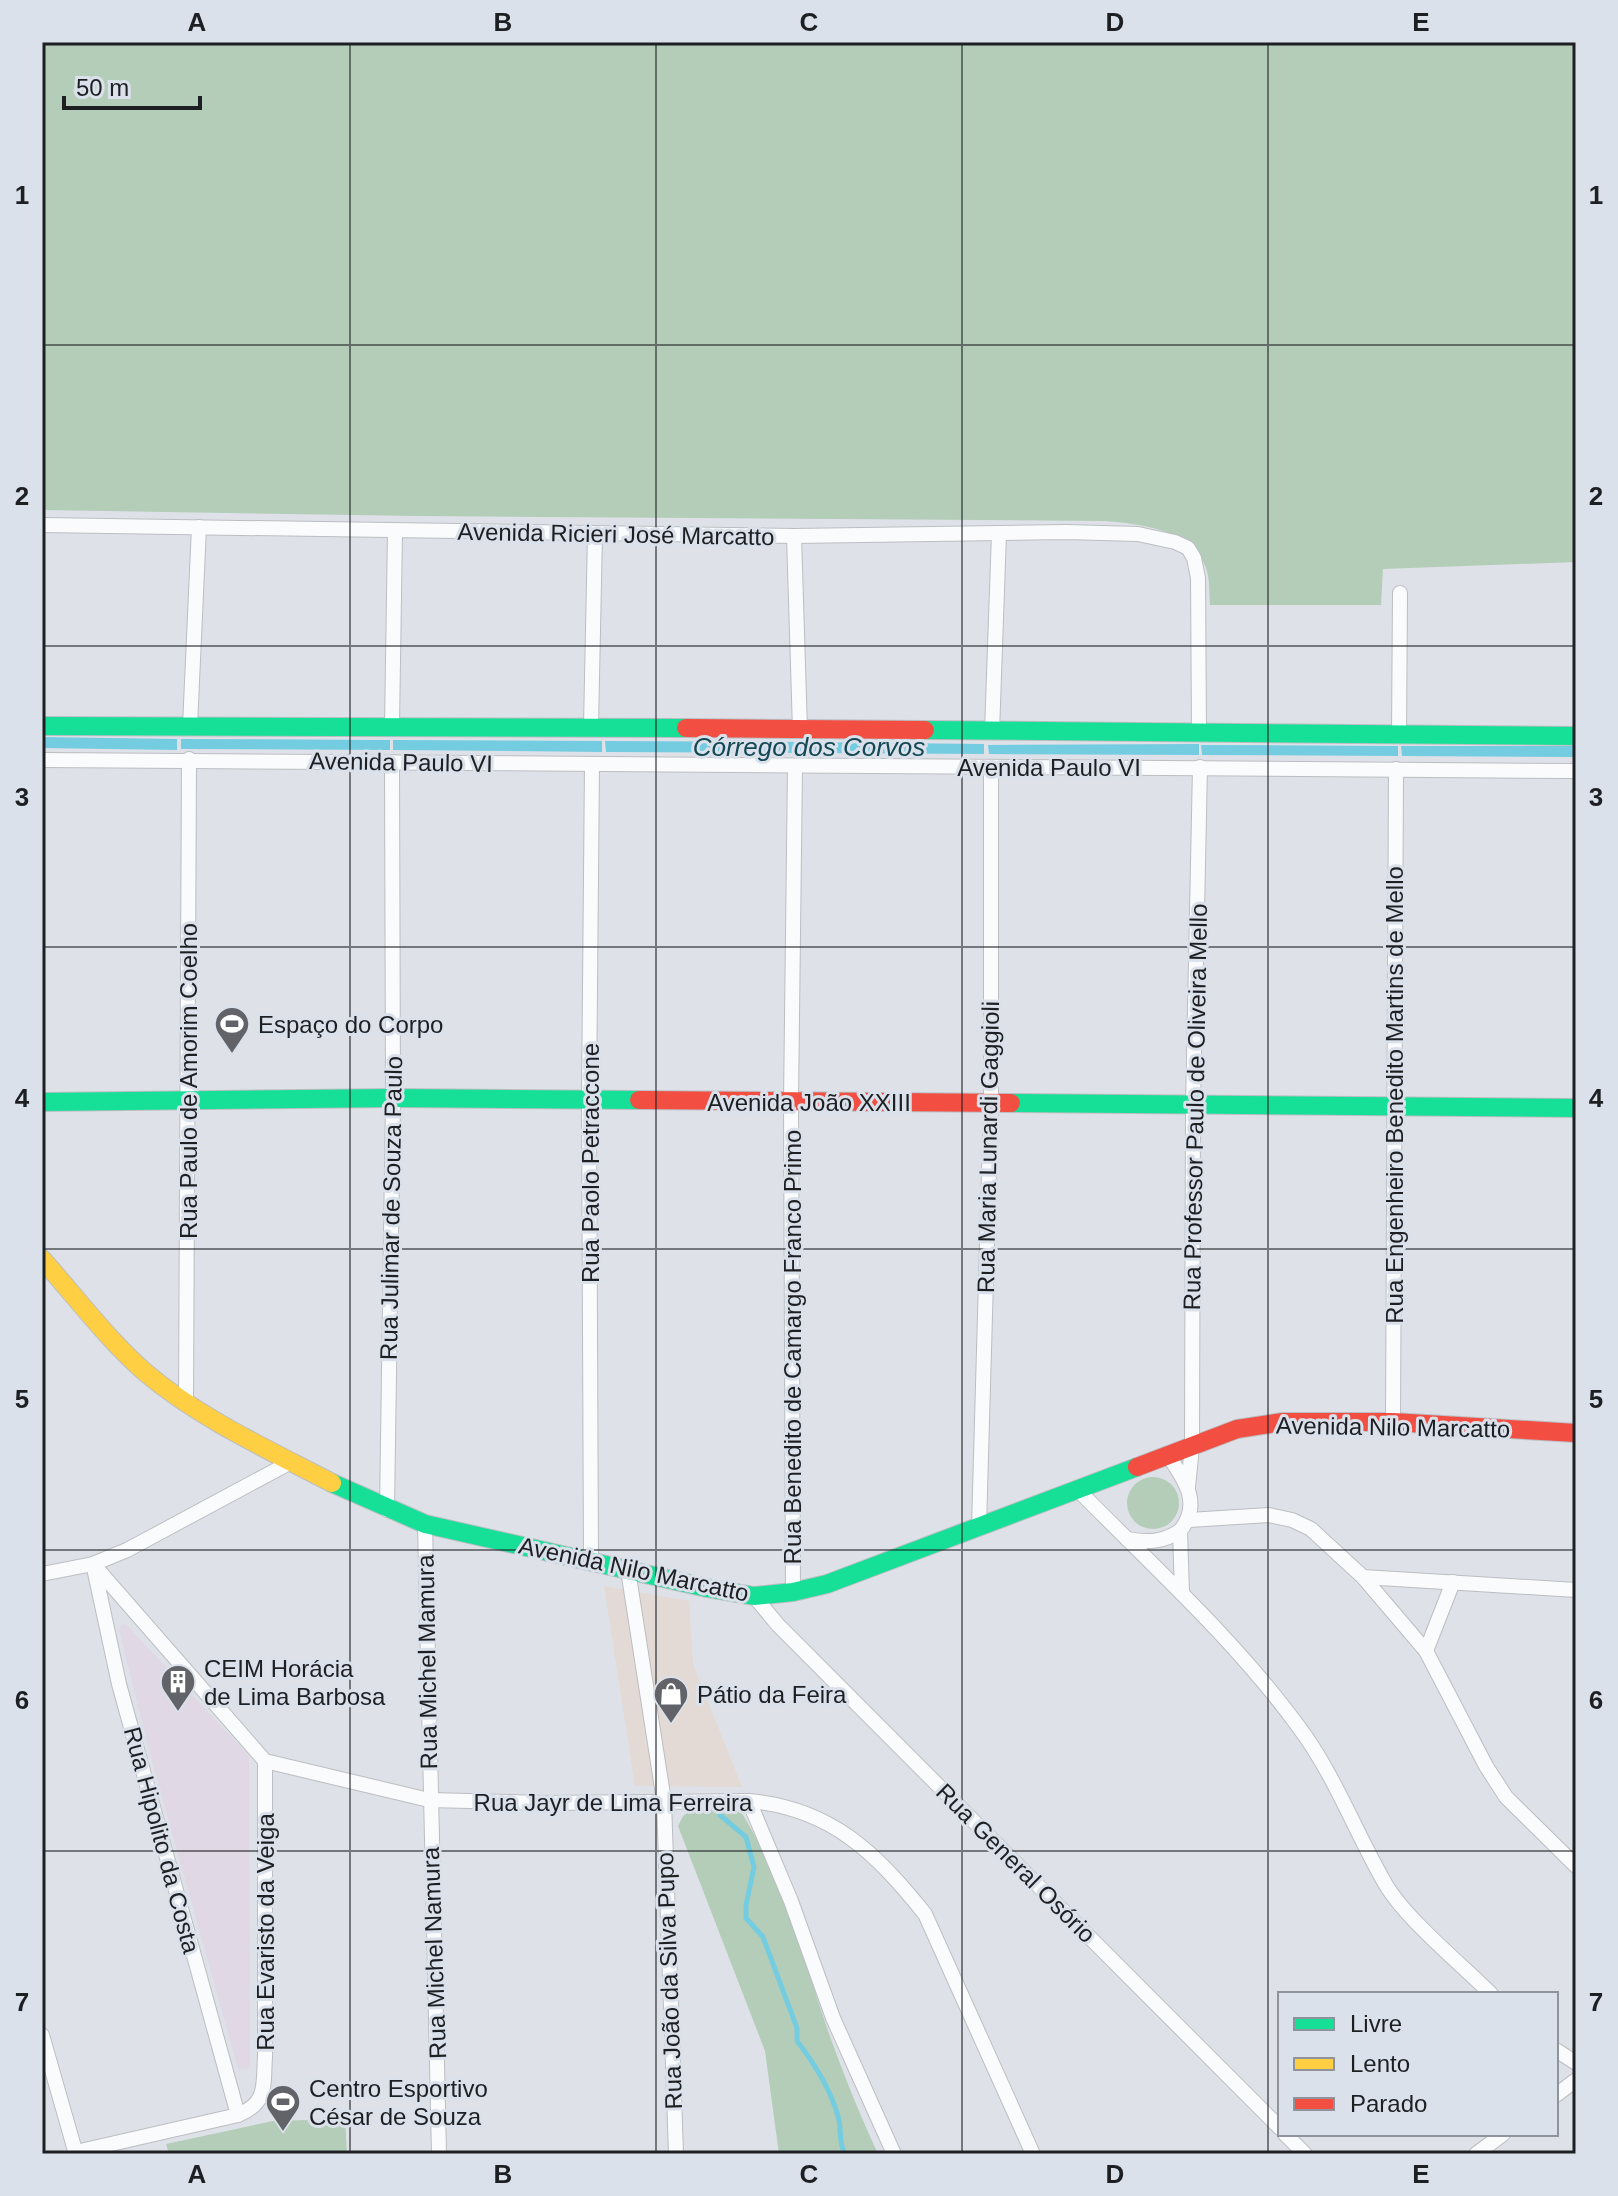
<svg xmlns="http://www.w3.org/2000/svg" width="1618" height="2196" viewBox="0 0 1618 2196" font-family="Helvetica,sans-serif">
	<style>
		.commercial { fill: #e3d9d5 }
		.education { fill: #e0d8e4 }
		.green { fill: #b4cdb8 }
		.water { fill: #74cce1 }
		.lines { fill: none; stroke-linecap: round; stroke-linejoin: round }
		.stream { stroke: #74cce1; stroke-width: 5 }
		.street-casing { stroke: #bbbec2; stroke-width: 16 }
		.fast-casing { stroke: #bbbec2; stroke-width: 20 }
		.slow-casing { stroke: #bbbec2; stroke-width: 20 }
		.jam-casing { stroke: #bbbec2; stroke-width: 20 }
		.street { stroke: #fafbfc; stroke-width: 14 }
		.fast { stroke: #16e098; stroke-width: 18 }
		.slow { stroke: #ffcf43; stroke-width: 18 }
		.jam { stroke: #f24e42; stroke-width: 18 }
		.grid { fill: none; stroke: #1d1f23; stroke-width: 2; stroke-opacity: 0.55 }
		.labels { text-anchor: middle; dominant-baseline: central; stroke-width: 6; stroke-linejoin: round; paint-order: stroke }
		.street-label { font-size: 24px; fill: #1d1f23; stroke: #dbe1eb }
		.poi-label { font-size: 24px; fill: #1d1f23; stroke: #dbe1eb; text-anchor: start }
		.water-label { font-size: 26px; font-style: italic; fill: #134955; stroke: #dbe1eb }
		.neatline { fill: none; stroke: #1d1f23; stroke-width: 3 }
		.grid-label { font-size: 26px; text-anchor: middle; font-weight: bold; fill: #1d1f23 }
	</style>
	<rect width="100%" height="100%" fill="#dee2e8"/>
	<polygon class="commercial" points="604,1586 689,1601 693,1664 742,1787 635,1786"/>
	<polygon class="education" points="126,1624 249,1756 250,2065 247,2070 238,2069 147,1743 119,1630 121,1625"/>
	<g class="green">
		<path d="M42,42H1576V562L1383,569L1381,605H1210C1209,593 1210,579 1206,568C1191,529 1141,524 1104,521L418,516L42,510Z"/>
		<circle cx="1153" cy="1503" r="26"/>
		<path d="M695,1807L740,1810C781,1876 798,1938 821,2010C837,2059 857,2108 878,2154H779L765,2051L678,1826L683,1816Z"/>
		<polygon points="345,2119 347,2154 169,2154 166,2144 273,2121"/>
	</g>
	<g class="water">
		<polygon points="42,737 177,739 177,750 42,748"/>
		<polygon points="181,739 390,740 390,750 181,749"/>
		<polygon points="393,740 602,741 602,752 393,750"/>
		<polygon points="605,741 801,742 801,753 606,752"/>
		<polygon points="803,742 984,744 984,754 804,753"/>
		<polygon points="1199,744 1199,755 989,754 988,745"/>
		<polygon points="1201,745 1398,746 1398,756 1202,755"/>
		<polygon points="1401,746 1576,746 1576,757 1402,756"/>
	</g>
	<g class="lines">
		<path class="stream" d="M720,1815L746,1837L754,1867L746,1905V1918L763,1937L797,2028V2041C814,2063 830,2088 838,2116C842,2128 838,2143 845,2154"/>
		<defs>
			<g id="street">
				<polyline points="42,525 794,536 1066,532 1138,534 1175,542 1188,548 1194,558 1198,578 1199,732"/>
				<polyline points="794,536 800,730"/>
				<polyline points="190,726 199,527"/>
				<polyline points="392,726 395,531"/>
				<polyline points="591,727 595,533"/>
				<polyline points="992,732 999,533"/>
				<polyline points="1399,736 1400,593"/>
				<polyline points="42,760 1576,771"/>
				<polyline points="186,1403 189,759"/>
				<polyline points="1393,1422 1396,769"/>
				<path d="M1169,1457C1185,1480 1202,1504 1180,1531L1182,1593"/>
				<polyline points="1188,1487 1192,1447 1193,1105 1200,767"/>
				<path d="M1079,1491C1154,1567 1235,1640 1298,1726C1335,1775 1355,1832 1386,1885C1407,1920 1461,1964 1491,1994"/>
				<polyline points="387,1510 393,1098 392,762"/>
				<polyline points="1189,1520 1269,1515 1292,1520 1311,1529 1363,1577 1426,1651 1486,1766 1506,1797 1576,1866"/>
				<polyline points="425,1524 439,2154"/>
				<polyline points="979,1527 991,1103 991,768"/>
				<path d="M1127,1539C1148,1543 1163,1542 1180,1531"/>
				<polyline points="591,1561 589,1100 592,764"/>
				<path d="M93,1564L265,1761L429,1800L546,1803L749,1801C831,1808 876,1853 925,1914L1033,2154"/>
				<polyline points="94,1568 119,1684 238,2115"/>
				<polyline points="628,1570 664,1801 676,2154"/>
				<polyline points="42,1574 93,1564 127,1550 291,1462"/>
				<polyline points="1363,1577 1576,1590"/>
				<polyline points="793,1592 791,1102 795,766"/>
				<polyline points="754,1596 778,1625 1280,2128"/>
				<polyline points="1426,1651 1453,1582"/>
				<polyline points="749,1801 791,1901 833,2018 894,2154"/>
				<polyline points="42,2035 76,2154"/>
				<polyline points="1556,2050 1576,2063"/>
				<polyline points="1556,2095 1576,2080"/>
				<polyline points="1285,2134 1305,2154"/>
				<path d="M76,2152L238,2115C268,2103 263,2085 265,2057V1761"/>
				<polyline points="1476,2154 1503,2134"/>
			</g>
			<g id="fast">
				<polyline points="42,726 686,728"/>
				<polyline points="925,730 1576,736"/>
				<polyline points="42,1102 393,1098 639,1100"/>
				<polyline points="1011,1103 1576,1108"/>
				<polyline points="332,1483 425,1524 707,1588 754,1596 793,1592 827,1584 1137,1467"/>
			</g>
			<path id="slow" d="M42,1259C76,1297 107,1339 146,1373C199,1418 271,1451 332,1483"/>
			<g id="jam">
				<polyline points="686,728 925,730"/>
				<polyline points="639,1100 1011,1103"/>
				<polyline points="1137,1467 1237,1429 1283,1422 1393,1422 1576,1433"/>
			</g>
		</defs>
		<use href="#street" class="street-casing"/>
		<use href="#fast" class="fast-casing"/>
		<use href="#slow" class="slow-casing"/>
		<use href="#jam" class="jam-casing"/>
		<use href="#street" class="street"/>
		<use href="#fast" class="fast"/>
		<use href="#slow" class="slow"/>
		<use href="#jam" class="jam"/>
	</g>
	<path class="grid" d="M350,42V2154M656,42V2154M962,42V2154M1268,42V2154M42,345H1576M42,646H1576M42,947H1576M42,1249H1576M42,1550H1576M42,1851H1576"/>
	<defs>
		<symbol id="stadium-pin" viewBox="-11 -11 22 30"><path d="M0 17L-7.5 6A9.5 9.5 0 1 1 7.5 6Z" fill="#616368" stroke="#dbe1eb"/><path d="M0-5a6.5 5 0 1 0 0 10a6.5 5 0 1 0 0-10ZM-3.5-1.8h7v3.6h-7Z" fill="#fff"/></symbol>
		<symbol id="building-pin" viewBox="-11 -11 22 30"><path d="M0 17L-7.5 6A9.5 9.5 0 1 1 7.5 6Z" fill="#616368" stroke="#dbe1eb"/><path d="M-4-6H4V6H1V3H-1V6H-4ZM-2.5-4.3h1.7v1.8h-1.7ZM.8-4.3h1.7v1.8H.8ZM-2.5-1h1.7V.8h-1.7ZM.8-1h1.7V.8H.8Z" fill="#fff"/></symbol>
		<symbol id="shop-pin" viewBox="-11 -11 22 30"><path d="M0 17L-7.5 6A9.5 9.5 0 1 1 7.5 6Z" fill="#616368" stroke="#dbe1eb"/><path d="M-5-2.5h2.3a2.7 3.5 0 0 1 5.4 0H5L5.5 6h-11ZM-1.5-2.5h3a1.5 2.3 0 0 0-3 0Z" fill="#fff"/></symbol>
	</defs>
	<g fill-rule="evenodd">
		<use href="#stadium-pin" x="212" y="1004" width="40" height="54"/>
		<use href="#building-pin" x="158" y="1662" width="40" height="54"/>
		<use href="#shop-pin" x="651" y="1674" width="40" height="54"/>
		<use href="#stadium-pin" x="263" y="2082" width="40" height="54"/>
	</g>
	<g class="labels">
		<g class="street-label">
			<text transform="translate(616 534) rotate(1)">Avenida Ricieri José Marcatto</text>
			<text transform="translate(401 762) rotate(1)">Avenida Paulo VI</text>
			<text x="1049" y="767">Avenida Paulo VI</text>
			<text transform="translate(188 1081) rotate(-90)">Rua Paulo de Amorim Coelho</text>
			<text transform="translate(1394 1095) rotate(-90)">Rua Engenheiro Benedito Martins de Mello</text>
			<text x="809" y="1102">Avenida João XXIII</text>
			<text transform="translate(1195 1107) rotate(-89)">Rua Professor Paulo de Oliveira Mello</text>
			<text transform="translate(988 1147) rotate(-89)">Rua Maria Lunardi Gaggioli</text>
			<text transform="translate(590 1163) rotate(-90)">Rua Paolo Petraccone</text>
			<text transform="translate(391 1208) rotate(-89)">Rua Julimar de Souza Paulo</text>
			<text transform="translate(792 1347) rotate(-90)">Rua Benedito de Camargo Franco Primo</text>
			<text transform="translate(1393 1427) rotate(1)">Avenida Nilo Marcatto</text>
			<text transform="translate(634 1569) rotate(12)">Avenida Nilo Marcatto</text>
			<text transform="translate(427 1662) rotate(-91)">Rua Michel Mamura</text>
			<text x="613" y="1802">Rua Jayr de Lima Ferreira</text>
			<text transform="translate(162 1840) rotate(75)">Rua Hipolito da Costa</text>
			<text transform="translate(1016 1863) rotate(45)">Rua General Osório</text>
			<text transform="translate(265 1932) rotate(-90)">Rua Evaristo da Veiga</text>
			<text transform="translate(434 1953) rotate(-92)">Rua Michel Namura</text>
			<text transform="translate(669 1981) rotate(-92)">Rua João da Silva Pupo</text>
		</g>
		<g class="poi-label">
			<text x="258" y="1024">Espaço do Corpo</text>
			<text x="204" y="1668">CEIM Horácia<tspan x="204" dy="28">de Lima Barbosa</tspan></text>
			<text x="697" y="1694">Pátio da Feira</text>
			<text x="309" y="2088">Centro Esportivo<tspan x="309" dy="28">César de Souza</tspan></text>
		</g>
		<g class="water-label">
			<text x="809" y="747">Córrego dos Corvos</text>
		</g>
	</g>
	<rect width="1618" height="2196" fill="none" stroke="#dbe1eb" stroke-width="88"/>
	<rect x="1278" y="1992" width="280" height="144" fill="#dbe1eb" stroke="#8f939b" stroke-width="2"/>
	<rect x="1294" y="2018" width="40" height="12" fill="#16e098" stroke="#8f939b" stroke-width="2"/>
	<text x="1350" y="2032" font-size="24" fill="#1d1f23">Livre</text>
	<rect x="1294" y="2058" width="40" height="12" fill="#ffcf43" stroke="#8f939b" stroke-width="2"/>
	<text x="1350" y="2072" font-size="24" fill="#1d1f23">Lento</text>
	<rect x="1294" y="2098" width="40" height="12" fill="#f24e42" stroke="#8f939b" stroke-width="2"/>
	<text x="1350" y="2112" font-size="24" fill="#1d1f23">Parado</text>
	<path d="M64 96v12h136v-12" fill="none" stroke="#1d1f23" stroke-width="4"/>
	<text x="76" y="96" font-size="24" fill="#1d1f23" stroke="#dbe1eb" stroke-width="6" paint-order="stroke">50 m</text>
	<rect x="44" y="44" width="1530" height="2108" class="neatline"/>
	<g class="grid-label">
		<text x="197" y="31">A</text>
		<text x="503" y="31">B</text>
		<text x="809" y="31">C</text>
		<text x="1115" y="31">D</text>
		<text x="1421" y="31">E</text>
		<text x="22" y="204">1</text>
		<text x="1596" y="204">1</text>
		<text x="22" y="505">2</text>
		<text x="1596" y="505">2</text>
		<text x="22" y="806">3</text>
		<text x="1596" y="806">3</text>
		<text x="22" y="1107">4</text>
		<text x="1596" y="1107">4</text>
		<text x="22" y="1408">5</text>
		<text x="1596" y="1408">5</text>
		<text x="22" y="1709">6</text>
		<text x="1596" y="1709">6</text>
		<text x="22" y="2011">7</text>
		<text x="1596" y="2011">7</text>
		<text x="197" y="2183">A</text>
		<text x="503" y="2183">B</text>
		<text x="809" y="2183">C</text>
		<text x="1115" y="2183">D</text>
		<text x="1421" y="2183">E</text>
	</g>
</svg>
